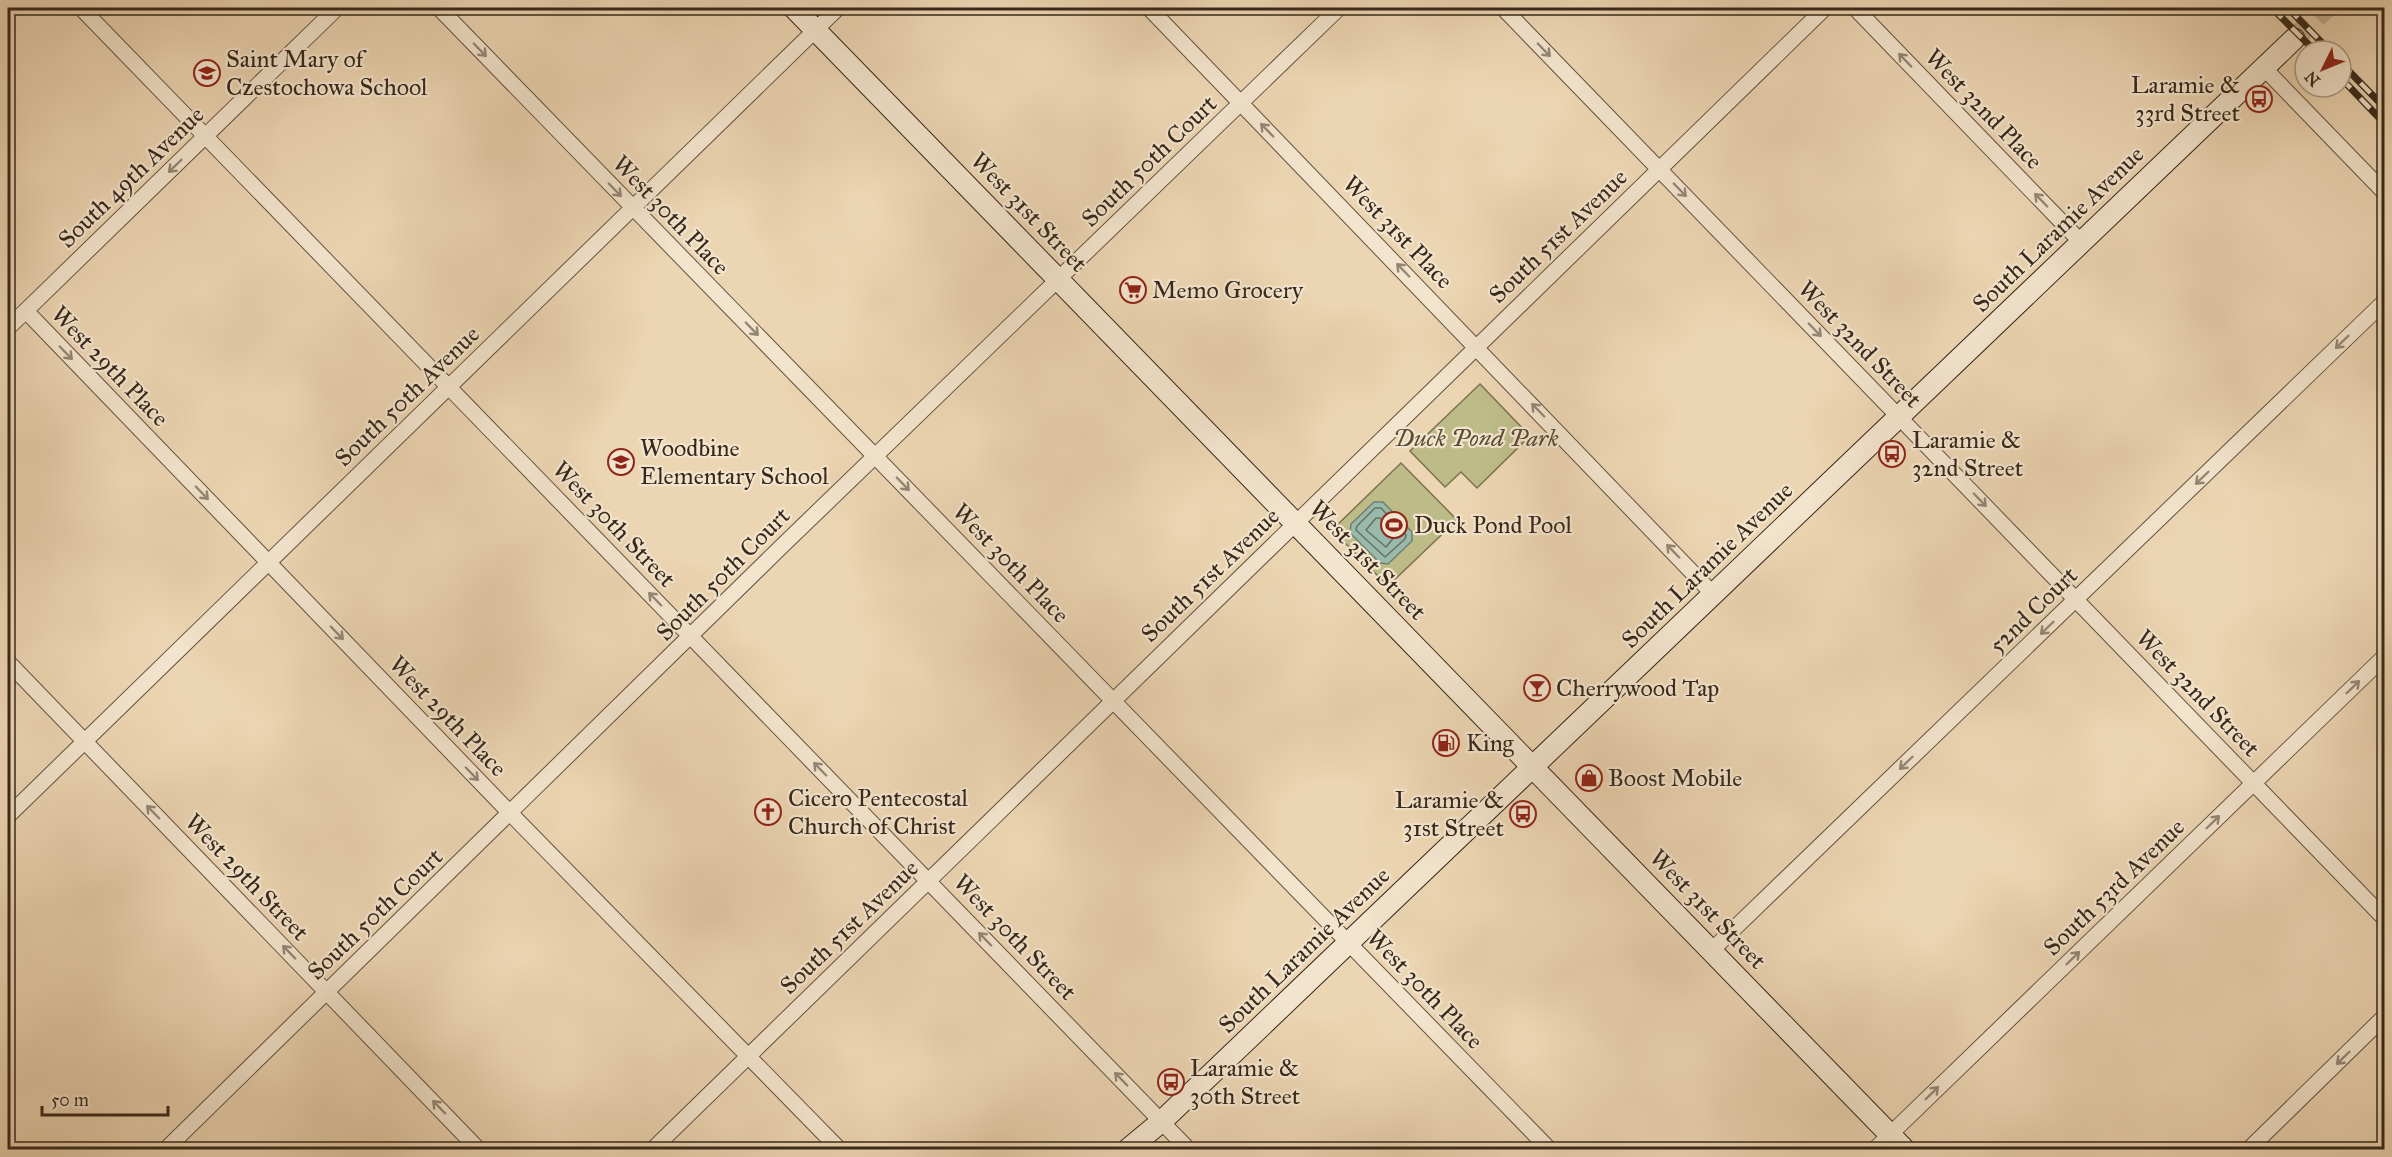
<svg xmlns="http://www.w3.org/2000/svg" width="2392" height="1157" viewBox="0 0 2392 1157" font-family="'IM FELL Great Primer',serif">
	<style>
		.green { fill: #bdbc89; stroke: #7a7252; stroke-width: 1.5 }
		.water { fill: #99b9aa; stroke: #727f71; stroke-width: 1.5 }
		.lines { fill: none; stroke-linecap: round; stroke-linejoin: round }
		.shore { stroke: #687062; stroke-width: 1.5 }
		.secondary-tunnel { stroke: #c8b294; stroke-width: 21; stroke-dasharray: 21 10; stroke-linecap: butt }
		.street-casing { stroke: #645341; stroke-width: 17 }
		.secondary-casing { stroke: #37281b; stroke-width: 23 }
		.street { stroke: #f3e4cd; stroke-width: 15 }
		.secondary { stroke: #f3e4cd; stroke-width: 21 }
		.rail-casing { stroke: #37281b; stroke-width: 7 }
		.rail { stroke: #f3e4cd; stroke-width: 4.5; stroke-dasharray: 14; stroke-linecap: butt }
		.oneway { stroke: #958674 }
		.labels { text-anchor: middle; dominant-baseline: central; stroke-width: 4.5; stroke-linejoin: round; paint-order: stroke }
		.poi-label { font-size: 24px; fill: #37281b; stroke: #f3e4cd; text-anchor: start }
		.street-label { font-size: 24px; fill: #37281b; stroke: #f3e4cd }
		.park-label { font-size: 24px; font-style: italic; fill: #584d36; stroke: #f3e4cd }
	</style>
	<rect width="100%" height="100%" fill="#ecd5b2"/>
	<filter id="stains"><feTurbulence type="fractalNoise" baseFrequency=".00333" numOctaves="4"/><feColorMatrix values="0 0 0 0 .2 0 0 0 0 .09 0 0 0 0 .02 0 0 0 .5 -.17"/></filter>
	<radialGradient id="worn" r=".72"><stop offset=".6" stop-color="#630" stop-opacity="0"/><stop offset="1" stop-color="#630" stop-opacity=".3"/></radialGradient>
	<g class="green">
		<polygon points="1480,384 1530,436 1477,488 1461,472 1445,487 1410,451"/>
		<polygon points="1401,463 1457,520 1388,586 1332,530"/>
	</g>
	<polygon class="water" points="1374,502 1383,502 1412,532 1412,541 1388,564 1380,563 1350,533 1351,524"/>
	<g class="lines">
		<g class="shore">
			<polygon points="1375,508 1381,508 1406,535 1405,539 1385,557 1356,530 1357,526"/>
			<polygon points="1376,518 1380,518 1396,535 1386,547 1366,530"/>
		</g>
		<polyline class="secondary-tunnel" points="2294,39 2326,8"/>
		<defs>
			<g id="street">
				<polyline points="81,8 1189,1150"/>
				<polyline points="439,8 1550,1150"/>
				<polyline points="1149,8 1713,594"/>
				<polyline points="1503,8 2384,918"/>
				<polyline points="1855,8 2081,242"/>
				<polyline points="2264,68 2384,192"/>
				<polyline points="26,311 511,814 840,1150"/>
				<polyline points="8,328 337,8"/>
				<polyline points="8,662 479,1150"/>
				<polyline points="8,816 838,8"/>
				<polyline points="1712,950 2384,302"/>
				<polyline points="165,1150 782,546 1339,8"/>
				<polyline points="652,1150 1825,8"/>
				<polyline points="1874,1150 2384,657"/>
				<polyline points="2248,1150 2384,1017"/>
			</g>
			<g id="secondary">
				<polyline points="794,8 1905,1150"/>
				<polyline points="1127,1150 1162,1121 2294,39"/>
			</g>
		</defs>
		<use href="#street" class="street-casing"/>
		<use href="#secondary" class="secondary-casing"/>
		<use href="#street" class="street"/>
		<use href="#secondary" class="secondary"/>
		<defs>
			<g id="rail">
				<polyline points="2272,8 2315,51"/>
				<polyline points="2288,8 2330,51"/>
				<polyline points="2341,63 2384,107"/>
				<polyline points="2341,78 2384,123"/>
			</g>
		</defs>
		<use href="#rail" class="rail-casing"/>
		<use href="#rail" class="rail"/>
	</g>
	<defs><path id="oneway-shaft" d="M-6 0H5M1.5-3L5.5 0L1.5 3" fill="none" stroke-width="1.6" stroke-linecap="round" stroke-linejoin="round" transform="scale(1.5)"/></defs>
	<g class="oneway">
		<use href="#oneway-shaft" transform="translate(480 50) rotate(46)"/>
		<use href="#oneway-shaft" transform="translate(1544 50) rotate(46)"/>
		<use href="#oneway-shaft" transform="translate(1905 60) rotate(-134)"/>
		<use href="#oneway-shaft" transform="translate(1267 130) rotate(-134)"/>
		<use href="#oneway-shaft" transform="translate(175 166) rotate(136)"/>
		<use href="#oneway-shaft" transform="translate(615 190) rotate(46)"/>
		<use href="#oneway-shaft" transform="translate(1680 190) rotate(46)"/>
		<use href="#oneway-shaft" transform="translate(2041 200) rotate(-134)"/>
		<use href="#oneway-shaft" transform="translate(1403 270) rotate(-134)"/>
		<use href="#oneway-shaft" transform="translate(752 329) rotate(46)"/>
		<use href="#oneway-shaft" transform="translate(1815 330) rotate(46)"/>
		<use href="#oneway-shaft" transform="translate(2342 342) rotate(136)"/>
		<use href="#oneway-shaft" transform="translate(66 353) rotate(46)"/>
		<use href="#oneway-shaft" transform="translate(1538 410) rotate(-134)"/>
		<use href="#oneway-shaft" transform="translate(2202 478) rotate(136)"/>
		<use href="#oneway-shaft" transform="translate(903 484) rotate(46)"/>
		<use href="#oneway-shaft" transform="translate(202 493) rotate(46)"/>
		<use href="#oneway-shaft" transform="translate(1980 500) rotate(46)"/>
		<use href="#oneway-shaft" transform="translate(1673 551) rotate(-134)"/>
		<use href="#oneway-shaft" transform="translate(655 599) rotate(-134)"/>
		<use href="#oneway-shaft" transform="translate(2047 628) rotate(136)"/>
		<use href="#oneway-shaft" transform="translate(337 633) rotate(46)"/>
		<use href="#oneway-shaft" transform="translate(2353 687) rotate(-44)"/>
		<use href="#oneway-shaft" transform="translate(1906 763) rotate(136)"/>
		<use href="#oneway-shaft" transform="translate(820 769) rotate(-134)"/>
		<use href="#oneway-shaft" transform="translate(472 774) rotate(46)"/>
		<use href="#oneway-shaft" transform="translate(153 812) rotate(-134)"/>
		<use href="#oneway-shaft" transform="translate(2213 822) rotate(-44)"/>
		<use href="#oneway-shaft" transform="translate(985 939) rotate(-134)"/>
		<use href="#oneway-shaft" transform="translate(289 952) rotate(-134)"/>
		<use href="#oneway-shaft" transform="translate(2073 958) rotate(-44)"/>
		<use href="#oneway-shaft" transform="translate(2343 1058) rotate(136)"/>
		<use href="#oneway-shaft" transform="translate(1121 1079) rotate(-134)"/>
		<use href="#oneway-shaft" transform="translate(1932 1093) rotate(-44)"/>
		<use href="#oneway-shaft" transform="translate(439 1107) rotate(-134)"/>
	</g>
	<defs>
		<symbol id="school-ring" viewBox="-11 -11 22 22"><circle r="9.5" fill="#f3e4cd" stroke="#8f2418" stroke-width="1.5"/><path d="M0-5L7-2L0 1L-7-2ZM-4 1L0 2.5L4 1V4Q0 6-4 4Z" fill="#8f2418"/></symbol>
		<symbol id="bus-ring" viewBox="-11 -11 22 22"><circle r="9.5" fill="#f3e4cd" stroke="#8f2418" stroke-width="1.5"/><path d="M-5-6H5V4H4V6H2V4H-2V6H-4V4H-5ZM-3.5-4V0h7V-4ZM-3.5 1.2v1.5H-2V1.2ZM2 1.2v1.5H3.5V1.2Z" fill="#8f2418"/></symbol>
		<symbol id="supermarket-ring" viewBox="-11 -11 22 22"><circle r="9.5" fill="#f3e4cd" stroke="#8f2418" stroke-width="1.5"/><path d="M-6-5.5h2.5l.6 2H6L4.5 2H-2.5L-4.4-4H-6ZM-1.5 3.2a1.3 1.3 0 1 0 .1 0ZM3 3.2a1.3 1.3 0 1 0 .1 0Z" fill="#8f2418"/></symbol>
		<symbol id="stadium-ring" viewBox="-11 -11 22 22"><circle r="9.5" fill="#f3e4cd" stroke="#8f2418" stroke-width="1.5"/><path d="M0-5a6.5 5 0 1 0 0 10a6.5 5 0 1 0 0-10ZM-3.5-1.8h7v3.6h-7Z" fill="#8f2418"/></symbol>
		<symbol id="bar-ring" viewBox="-11 -11 22 22"><circle r="9.5" fill="#f3e4cd" stroke="#8f2418" stroke-width="1.5"/><path d="M-6-5H6L.8 .8V4.5H3.5V6h-7V4.5H-.8V.8Z" fill="#8f2418"/></symbol>
		<symbol id="fuel-ring" viewBox="-11 -11 22 22"><circle r="9.5" fill="#f3e4cd" stroke="#8f2418" stroke-width="1.5"/><path d="M-5.5-6h7V0h2V4h1.3V-2.5L3-4.5l.8-.8L6-3V5H2.5V1h-1V6h-7ZM-4.2-4.7v3.2H.2V-4.7Z" fill="#8f2418"/></symbol>
		<symbol id="shop-ring" viewBox="-11 -11 22 22"><circle r="9.5" fill="#f3e4cd" stroke="#8f2418" stroke-width="1.5"/><path d="M-5-2.5h2.3a2.7 3.5 0 0 1 5.4 0H5L5.5 6h-11ZM-1.5-2.5h3a1.5 2.3 0 0 0-3 0Z" fill="#8f2418"/></symbol>
		<symbol id="church-ring" viewBox="-11 -11 22 22"><circle r="9.5" fill="#f3e4cd" stroke="#8f2418" stroke-width="1.5"/><path d="M-1.2-6h2.4v3.5h3.3v2.4h-3.3V6h-2.4V-.1h-3.3v-2.4h3.3Z" fill="#8f2418"/></symbol>
	</defs>
	<g fill-rule="evenodd">
		<use href="#school-ring" x="192" y="58" width="30" height="30"/>
		<use href="#bus-ring" x="2244" y="84" width="30" height="30"/>
		<use href="#supermarket-ring" x="1118" y="275" width="30" height="30"/>
		<use href="#bus-ring" x="1877" y="439" width="30" height="30"/>
		<use href="#school-ring" x="606" y="447" width="30" height="30"/>
		<use href="#stadium-ring" x="1379" y="510" width="30" height="30"/>
		<use href="#bar-ring" x="1522" y="673" width="30" height="30"/>
		<use href="#fuel-ring" x="1431" y="728" width="30" height="30"/>
		<use href="#shop-ring" x="1574" y="763" width="30" height="30"/>
		<use href="#church-ring" x="753" y="797" width="30" height="30"/>
		<use href="#bus-ring" x="1508" y="799" width="30" height="30"/>
		<use href="#bus-ring" x="1156" y="1067" width="30" height="30"/>
	</g>
	<g class="labels">
		<g class="poi-label">
			<text x="226" y="59">Saint Mary of<tspan x="226" dy="28">Czestochowa School</tspan></text>
			<text x="2240" y="85" text-anchor="end">Laramie &amp;<tspan x="2240" dy="28">33rd Street</tspan></text>
			<text x="1152" y="290">Memo Grocery</text>
			<text x="1912" y="440">Laramie &amp;<tspan x="1912" dy="28">32nd Street</tspan></text>
			<text x="640" y="448">Woodbine<tspan x="640" dy="28">Elementary School</tspan></text>
			<text x="1414" y="525">Duck Pond Pool</text>
			<text x="1556" y="688">Cherrywood Tap</text>
			<text x="1466" y="743">King</text>
			<text x="1608" y="778">Boost Mobile</text>
			<text x="788" y="798">Cicero Pentecostal<tspan x="788" dy="28">Church of Christ</tspan></text>
			<text x="1504" y="800" text-anchor="end">Laramie &amp;<tspan x="1504" dy="28">31st Street</tspan></text>
			<text x="1190" y="1068">Laramie &amp;<tspan x="1190" dy="28">30th Street</tspan></text>
		</g>
		<g class="street-label">
			<text transform="translate(1984 109) rotate(46)">West 32nd Place</text>
			<text transform="translate(1149 161) rotate(-44)">South 50th Court</text>
			<text transform="translate(131 177) rotate(-44)">South 49th Avenue</text>
			<text transform="translate(1029 212) rotate(46)">West 31st Street</text>
			<text transform="translate(671 215) rotate(46)">West 30th Place</text>
			<text transform="translate(2058 229) rotate(-44)">South Laramie Avenue</text>
			<text transform="translate(1398 232) rotate(46)">West 31st Place</text>
			<text transform="translate(1558 236) rotate(-44)">South 51st Avenue</text>
			<text transform="translate(1860 344) rotate(46)">West 32nd Street</text>
			<text transform="translate(110 366) rotate(46)">West 29th Place</text>
			<text transform="translate(407 396) rotate(-44)">South 50th Avenue</text>
			<text transform="translate(614 524) rotate(46)">West 30th Street</text>
			<text transform="translate(1368 560) rotate(46)">West 31st Street</text>
			<text transform="translate(1011 563) rotate(46)">West 30th Place</text>
			<text transform="translate(1707 565) rotate(-44)">South Laramie Avenue</text>
			<text transform="translate(723 574) rotate(-45)">South 50th Court</text>
			<text transform="translate(1210 575) rotate(-44)">South 51st Avenue</text>
			<text transform="translate(2033 610) rotate(-44)">52nd Court</text>
			<text transform="translate(2198 693) rotate(46)">West 32nd Street</text>
			<text transform="translate(448 716) rotate(46)">West 29th Place</text>
			<text transform="translate(247 877) rotate(46)">West 29th Street</text>
			<text transform="translate(2114 887) rotate(-44)">South 53rd Avenue</text>
			<text transform="translate(1708 909) rotate(46)">West 31st Street</text>
			<text transform="translate(375 914) rotate(-44)">South 50th Court</text>
			<text transform="translate(849 927) rotate(-44)">South 51st Avenue</text>
			<text transform="translate(1015 937) rotate(46)">West 30th Street</text>
			<text transform="translate(1304 950) rotate(-44)">South Laramie Avenue</text>
			<text transform="translate(1425 989) rotate(46)">West 30th Place</text>
		</g>
		<g class="park-label">
			<text x="1476" y="438">Duck Pond Park</text>
		</g>
	</g>
	<rect width="2392" height="1157" fill="none" stroke="#ecd5b2" stroke-width="30"/>
	<rect x="9" y="9" width="2374" height="1139" fill="none" stroke="#37281b" stroke-width="3"/>
	<rect x="15" y="15" width="2362" height="1127" fill="none" stroke="#37281b" stroke-width="1.5"/>
	<g transform="translate(2323 69) rotate(227)"><circle r="28" fill="#f3e4cd" stroke="#a89986" stroke-width="1.5"/>
	<path d="M0-4.5L10 22L0 15L-10 22Z" fill="#8f2418"/>
	<text y="-9" font-size="16" font-weight="bold" text-anchor="middle" fill="#37281b">N</text>
	</g>
	<path d="M42 1106v9h126v-9" fill="none" stroke="#37281b" stroke-width="3"/>
	<text x="51" y="1106" font-size="18" fill="#37281b" stroke="#f3e4cd" stroke-width="4.5" paint-order="stroke">50 m</text>
	<rect width="100%" height="100%" filter="url(#stains)"/>
	<rect width="100%" height="100%" fill="url(#worn)"/>
</svg>
